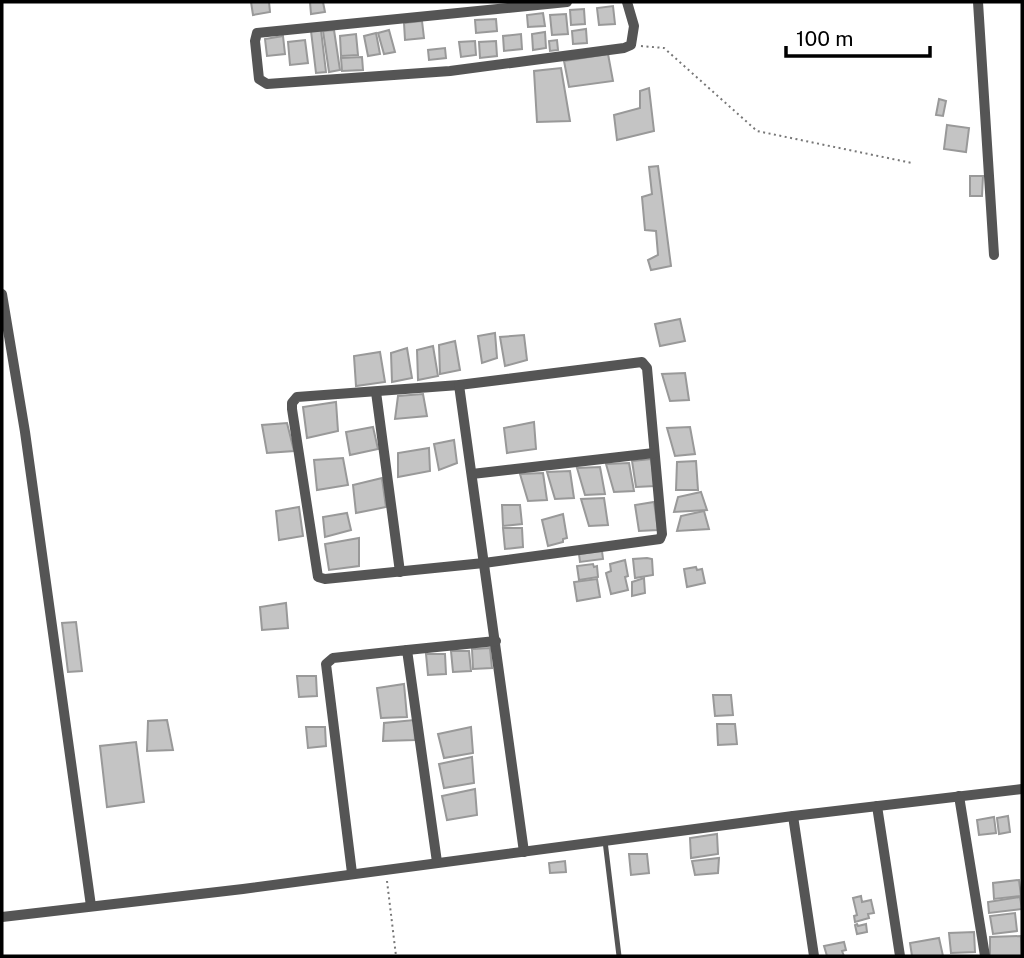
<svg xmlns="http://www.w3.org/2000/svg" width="1024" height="958" viewBox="0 0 1024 958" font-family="'Public Sans',sans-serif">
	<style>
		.building { fill: #c4c4c4; stroke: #999; stroke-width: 2 }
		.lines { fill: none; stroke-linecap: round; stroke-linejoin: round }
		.path { stroke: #777; stroke-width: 2; stroke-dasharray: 2 3.5; stroke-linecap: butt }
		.lane { stroke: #555; stroke-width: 5 }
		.street { stroke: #555; stroke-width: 10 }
	</style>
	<rect width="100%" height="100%" fill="#fff"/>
	<g class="building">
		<polygon points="251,2 269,2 270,12 253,15"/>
		<polygon points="310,2 323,2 325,12 311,14"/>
		<polygon points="613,6 615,24 599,25 597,8"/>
		<polygon points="584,9 585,24 571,25 570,10"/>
		<polygon points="543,13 545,26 528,27 527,15"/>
		<polygon points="566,14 568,34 552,35 550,15"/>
		<polygon points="496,19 497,31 476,33 475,20"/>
		<polygon points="422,21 424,38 405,40 404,23"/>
		<polygon points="586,29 587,43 573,44 572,31"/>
		<polygon points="321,30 326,72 316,73 311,31"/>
		<polygon points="334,30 340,70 329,72 323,31"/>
		<polygon points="389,30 395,52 384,54 378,33"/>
		<polygon points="545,32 546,48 533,50 532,34"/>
		<polygon points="376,33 380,54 368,56 364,36"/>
		<polygon points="356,34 358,55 341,56 340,36"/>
		<polygon points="521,34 522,49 504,51 503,36"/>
		<polygon points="283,36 285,54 267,56 265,39"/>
		<polygon points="305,40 308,63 290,65 288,42"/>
		<polygon points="557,40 558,50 550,51 549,41"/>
		<polygon points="475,41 476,55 461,57 459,42"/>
		<polygon points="496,41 497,56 480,58 479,42"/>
		<polygon points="445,48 446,58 429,60 428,50"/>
		<polygon points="608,54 613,81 569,87 564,61"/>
		<polygon points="362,57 363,70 342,71 341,58"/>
		<polygon points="561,68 570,121 537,122 534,71"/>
		<polygon points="649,88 654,131 617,140 614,115 640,108 640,91"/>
		<polygon points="939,99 946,101 943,116 936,115"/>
		<polygon points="947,125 969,128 966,152 944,149"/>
		<polygon points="658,166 671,266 651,270 648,260 658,255 656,231 645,230 642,197 652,194 649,167"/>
		<polygon points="970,176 983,176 982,196 970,196"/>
		<polygon points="680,319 685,341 660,346 655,324"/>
		<polygon points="495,333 497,358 482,363 478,336"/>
		<polygon points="524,335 527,360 505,366 500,337"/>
		<polygon points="455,341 460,370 440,374 439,345"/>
		<polygon points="433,346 438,376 418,380 417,350"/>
		<polygon points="407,348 412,378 392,382 391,353"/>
		<polygon points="380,352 385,382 356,386 354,356"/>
		<polygon points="685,373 689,400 670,401 662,374"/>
		<polygon points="423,394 427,416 395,419 398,396"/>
		<polygon points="336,402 338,431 307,438 303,407"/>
		<polygon points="534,422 536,449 507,453 504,428"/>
		<polygon points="287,423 294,451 267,453 262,425"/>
		<polygon points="373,427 378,449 350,455 346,432"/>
		<polygon points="690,427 695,454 675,456 667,428"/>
		<polygon points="454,440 457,463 439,470 434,444"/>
		<polygon points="429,448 430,471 398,477 398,453"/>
		<polygon points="343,458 348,485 317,490 314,460"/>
		<polygon points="651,459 655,486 636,487 632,461"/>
		<polygon points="696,461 698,490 676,490 677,462"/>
		<polygon points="629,463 634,491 614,492 606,464"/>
		<polygon points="600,467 605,494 585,495 577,468"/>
		<polygon points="570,471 574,498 555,499 547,472"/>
		<polygon points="543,473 547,500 528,501 520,474"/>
		<polygon points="382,478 386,507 356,513 353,485"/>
		<polygon points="701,492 707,510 674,512 678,497"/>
		<polygon points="604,498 608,525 589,526 581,499"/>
		<polygon points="654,502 658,530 639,531 635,505"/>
		<polygon points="502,505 520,505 522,524 503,526"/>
		<polygon points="299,507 303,536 279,540 276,511"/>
		<polygon points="704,511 709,529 677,531 681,516"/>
		<polygon points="347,513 351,530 325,537 323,517"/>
		<polygon points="563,514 567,538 563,539 563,542 548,546 542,520"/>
		<polygon points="503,528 522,528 523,547 505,549"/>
		<polygon points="359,538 359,566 329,570 325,544"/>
		<polygon points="602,551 603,559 580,562 579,554"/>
		<polygon points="647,558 652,559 653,575 635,578 633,559"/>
		<polygon points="625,560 628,576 625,577 628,590 611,594 606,573 611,571 610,564"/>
		<polygon points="593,564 594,567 597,566 598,577 579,580 577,566"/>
		<polygon points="696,567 697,570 702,569 705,583 687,587 684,569"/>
		<polygon points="644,578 645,593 632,596 632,582"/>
		<polygon points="597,579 600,597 577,601 574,582"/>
		<polygon points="286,603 288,628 262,630 260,607"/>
		<polygon points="76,622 82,671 68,672 62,623"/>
		<polygon points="490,648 492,668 473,669 472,649"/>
		<polygon points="451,651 469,651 471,671 453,672"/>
		<polygon points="426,654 445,654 446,674 428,675"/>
		<polygon points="297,676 316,676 317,696 299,697"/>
		<polygon points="404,684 407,717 381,718 377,688"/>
		<polygon points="713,695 731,695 733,715 715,716"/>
		<polygon points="167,720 173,750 147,751 148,721"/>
		<polygon points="414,720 415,740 383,741 384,723"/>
		<polygon points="717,724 735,724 737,744 718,745"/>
		<polygon points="306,727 325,727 326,746 308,748"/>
		<polygon points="471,727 473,753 444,758 438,734"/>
		<polygon points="136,742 144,802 107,807 100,746"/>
		<polygon points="472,757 474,783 444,788 439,764"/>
		<polygon points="475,789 477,815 447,820 442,796"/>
		<polygon points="1008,816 1010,832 999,834 997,818"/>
		<polygon points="994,817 996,833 979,835 977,820"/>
		<polygon points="717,834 718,854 691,858 690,838"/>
		<polygon points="629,854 647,854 649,873 631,875"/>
		<polygon points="719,858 718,873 695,875 692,861"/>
		<polygon points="565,861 566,872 550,873 549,863"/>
		<polygon points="1019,880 1021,896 994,899 993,883"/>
		<polygon points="861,896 862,902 871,900 874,913 868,914 869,918 855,922 854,916 857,915 853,898"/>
		<polygon points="1020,897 1022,909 989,913 988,902"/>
		<polygon points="1015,913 1017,931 993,934 990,916"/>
		<polygon points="857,924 858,926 866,924 867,932 857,934 855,925"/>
		<polygon points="974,932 975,952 951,953 949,933"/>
		<polygon points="1021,936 1022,956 990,956 990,937"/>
		<polygon points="939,938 943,956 912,956 910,943"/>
		<polygon points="844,942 846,950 842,951 844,956 827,956 824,946"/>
	</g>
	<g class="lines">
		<g class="path">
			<polyline points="641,46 664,48 757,131 912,163"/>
			<polyline points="387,881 396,956"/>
		</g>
		<polyline class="lane" points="605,841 619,956"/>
		<g class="street">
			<polyline points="567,2 257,33 255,41 259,79 267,84 450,71 624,48 631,45 634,26 627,2"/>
			<polyline points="978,2 994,255"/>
			<polyline points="2,294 25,432 91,906"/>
			<polygon points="642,362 647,368 662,534 660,539 484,563 325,579 318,577 292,409 292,403 297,397 459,385"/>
			<polyline points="459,385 524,852"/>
			<polyline points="376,392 400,572"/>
			<polyline points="472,474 654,453"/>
			<polyline points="407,650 496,641"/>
			<polyline points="959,796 985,956"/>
			<polyline points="877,806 900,956"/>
			<polyline points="793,816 814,956"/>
			<polyline points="352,873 326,664 333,658 407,650 437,862"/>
			<polyline points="2,917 243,889 793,816 1022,789"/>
		</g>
	</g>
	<rect width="1024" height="958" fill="none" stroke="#000000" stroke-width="7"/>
	<path d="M786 46v10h144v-10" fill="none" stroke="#000000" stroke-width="3.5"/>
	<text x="796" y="46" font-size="21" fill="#000000" stroke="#ffffff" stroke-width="5" paint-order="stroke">100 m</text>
</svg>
